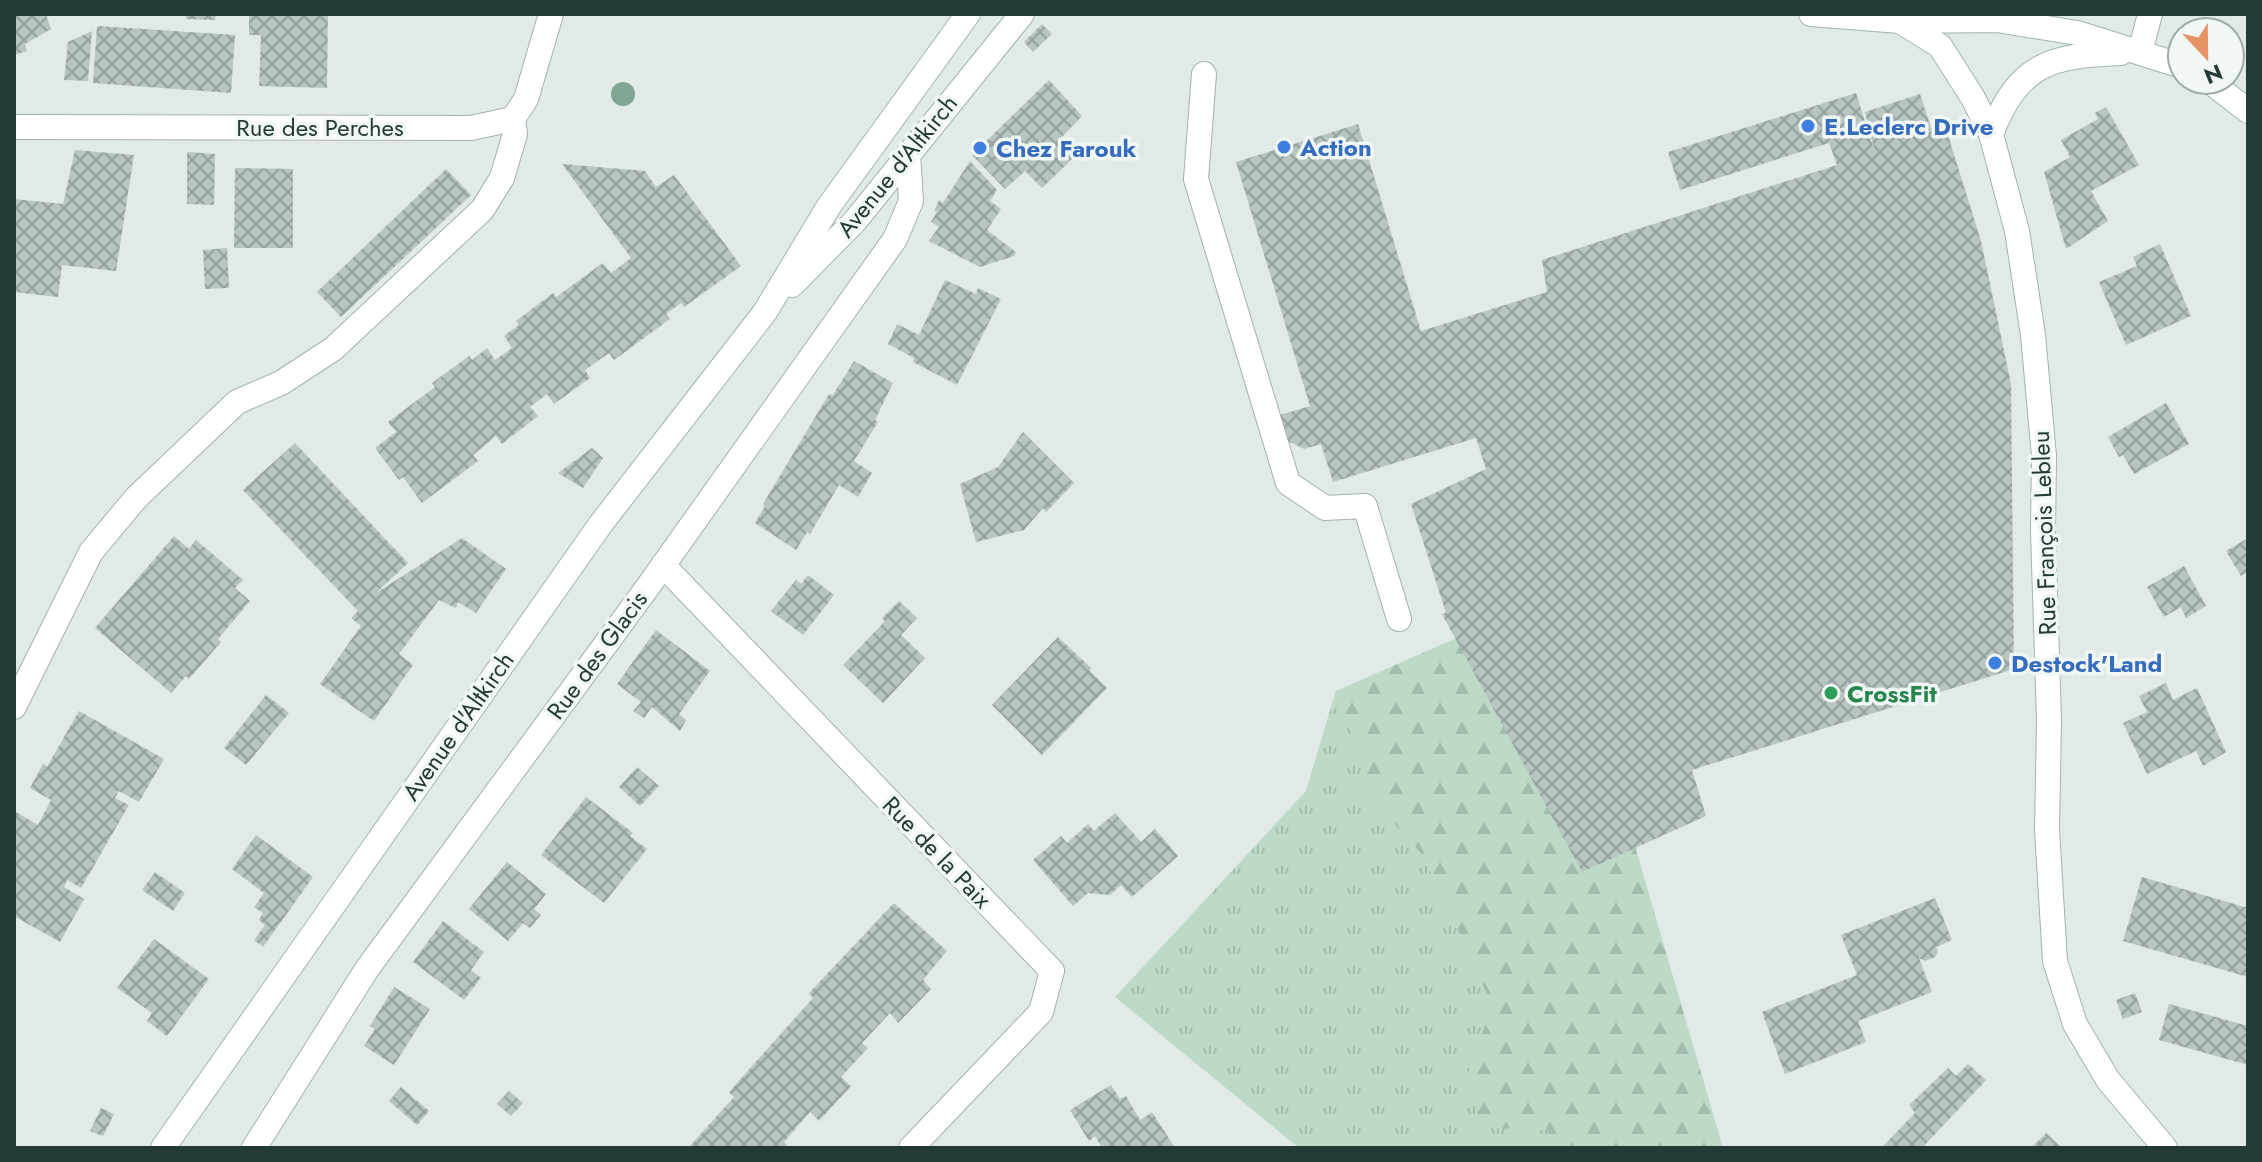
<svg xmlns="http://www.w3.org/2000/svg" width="2262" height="1162" viewBox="0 0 2262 1162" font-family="Jost,sans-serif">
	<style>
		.grass { fill: url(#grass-tufts) }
		.forest { fill: url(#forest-firs) }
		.building { fill: url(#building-cross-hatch) }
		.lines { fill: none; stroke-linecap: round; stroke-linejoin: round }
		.lane-casing { stroke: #a4b2ae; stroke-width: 26 }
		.street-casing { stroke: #a4b2ae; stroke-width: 26 }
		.secondary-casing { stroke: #a1b5b0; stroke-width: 26 }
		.lane { stroke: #fff; stroke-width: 24 }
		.street { stroke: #fff; stroke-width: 24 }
		.secondary { stroke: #fff; stroke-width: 24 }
		.tree { fill: #80a593 }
		.shop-dot { fill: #3f7fe0; stroke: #f1f7f5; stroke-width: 3 }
		.leisure-dot { fill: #2e9e5b; stroke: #f1f7f5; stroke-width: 3 }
		.labels { text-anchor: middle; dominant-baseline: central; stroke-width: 7; stroke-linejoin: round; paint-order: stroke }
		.shop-label { font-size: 24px; font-weight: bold; fill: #366cbe; stroke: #f1f7f5; text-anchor: start }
		.street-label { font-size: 24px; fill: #233a36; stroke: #f1f7f5 }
		.leisure-label { font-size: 24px; font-weight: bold; fill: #27864d; stroke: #f1f7f5; text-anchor: start }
	</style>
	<defs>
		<pattern id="grass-tufts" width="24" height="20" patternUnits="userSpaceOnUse" patternTransform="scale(2)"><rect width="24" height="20" fill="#bcdac7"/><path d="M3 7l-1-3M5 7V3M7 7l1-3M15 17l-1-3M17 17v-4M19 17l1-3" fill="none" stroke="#a1bcac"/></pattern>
		<pattern id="forest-firs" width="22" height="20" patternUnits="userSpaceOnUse" patternTransform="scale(2)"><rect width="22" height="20" fill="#bcdac7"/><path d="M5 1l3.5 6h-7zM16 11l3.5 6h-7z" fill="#a1bcac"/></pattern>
		<pattern id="building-cross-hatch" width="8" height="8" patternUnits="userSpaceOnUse" patternTransform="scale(2)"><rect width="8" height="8" fill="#b7c5c1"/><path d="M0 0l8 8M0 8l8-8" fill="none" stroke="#94a19e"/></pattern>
	</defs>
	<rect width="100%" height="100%" fill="#e1eae7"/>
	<polygon class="grass" points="1336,690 1375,802 1424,857 1492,1005 1467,1078 1548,1131 1558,1148 1299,1148 1115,997 1306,791"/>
	<polygon class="forest" points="1561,592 1723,1148 1558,1148 1547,1131 1484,1127 1467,1078 1492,1005 1424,857 1375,802 1336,691"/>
	<g class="building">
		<polygon points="14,14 46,14 51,29 25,44 27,51 14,55"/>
		<polygon points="186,14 216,14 215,20 186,19"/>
		<polygon points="249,14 328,14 327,88 259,86 261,35 249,35"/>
		<polygon points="1042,24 1052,34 1033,52 1024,42"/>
		<polygon points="97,26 235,35 231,93 93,83"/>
		<polygon points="92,31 88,81 64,80 68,42"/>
		<polygon points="1049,80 1082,116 1058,141 1074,157 1042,188 1025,171 1005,189 972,155"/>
		<polygon points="1856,93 1875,153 1865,112 1920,94 1934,137 1947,132 1981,241 2011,384 2014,669 1692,770 1706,816 1582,872 1442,614 1446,613 1411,504 1486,469 1476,438 1333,482 1321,444 1304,449 1288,441 1280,415 1310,406 1236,162 1358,124 1421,331 1547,292 1542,260 1837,165 1829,143 1680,190 1668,152"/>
		<polygon points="2106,107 2139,165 2091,191 2108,221 2066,249 2044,172 2070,157 2061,140 2098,119 2095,113"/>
		<polygon points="75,150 134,155 116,271 62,265 58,297 14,292 14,199 63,204"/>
		<polygon points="187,152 215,154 214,205 187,204"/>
		<polygon points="970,161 997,190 990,201 1001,209 987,230 1016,252 1014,256 980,267 929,241 939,227 931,222 937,212 934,211 939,200 943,203"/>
		<polygon points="562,164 645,171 656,187 674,175 741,266 684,307 681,303 666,314 670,319 614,360 609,353 585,370 590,378 554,404 547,394 530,407 538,416 502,444 496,436 473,455 478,461 422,503 403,477 399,480 375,448 396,432 388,422 435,387 432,383 469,356 472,360 487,348 495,360 512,348 504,336 519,325 516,321 553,293 556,297 603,263 611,273 631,258"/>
		<polygon points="235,168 293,169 293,248 234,248"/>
		<polygon points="446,169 471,195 341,317 317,292"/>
		<polygon points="2160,244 2191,316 2126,345 2099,282 2137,266 2133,257"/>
		<polygon points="227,248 229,288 205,289 203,250"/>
		<polygon points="945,280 976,294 978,288 1001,299 957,385 913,362 914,358 888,344 897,324 919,335"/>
		<polygon points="854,361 893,383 875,420 878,422 854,461 872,473 858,497 839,485 810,534 807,532 796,550 755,523 765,506 763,504 829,394 833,395"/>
		<polygon points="2166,403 2189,444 2134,474 2123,455 2119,457 2108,437"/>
		<polygon points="1023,432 1074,483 1046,512 1043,508 1024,530 976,542 960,484 998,467"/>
		<polygon points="295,443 408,563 376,593 462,538 506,569 476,613 458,602 456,608 439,600 399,654 413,665 374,721 320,684 361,626 351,618 358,611 243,490"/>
		<polygon points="592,448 603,458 583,488 558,473"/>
		<polygon points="174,536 189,549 196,540 243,580 235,588 250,601 218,639 221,642 189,679 186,676 171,693 95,628"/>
		<polygon points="2248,538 2248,571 2241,576 2226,551"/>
		<polygon points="2184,566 2206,606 2186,618 2181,607 2164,617 2147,587"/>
		<polygon points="808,575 834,595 803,635 771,611 796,580 801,584"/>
		<polygon points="899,601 917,618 901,635 925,658 883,703 843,665 885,621 882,618"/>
		<polygon points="656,630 710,671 679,714 686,720 680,731 652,707 644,718 633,711 641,702 617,684"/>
		<polygon points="1058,637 1091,668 1089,670 1107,688 1042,755 992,705"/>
		<polygon points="2166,683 2173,700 2197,688 2226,752 2203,766 2196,751 2147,774 2123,723 2147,712 2139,696"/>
		<polygon points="266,695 289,713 246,765 224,748"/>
		<polygon points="79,711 164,759 139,802 119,791 115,798 129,805 81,888 67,880 64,887 84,899 60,942 14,916 14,815 16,812 38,825 51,800 30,788 43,764 47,767"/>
		<polygon points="637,767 659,786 640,806 619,787"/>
		<polygon points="586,797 633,833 630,836 647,849 604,903 541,855"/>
		<polygon points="1115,813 1141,842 1155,829 1178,856 1132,897 1121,885 1110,895 1088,893 1073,906 1033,860 1061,836 1067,843 1088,824 1094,831"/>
		<polygon points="256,835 313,877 263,947 254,940 265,925 259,920 263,913 254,907 264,893 232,869"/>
		<polygon points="507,862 546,894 534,909 541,915 530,928 523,923 508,941 469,909"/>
		<polygon points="155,872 185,893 173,911 142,890"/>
		<polygon points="2142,877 2248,908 2248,977 2123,941"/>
		<polygon points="1935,898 1952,940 1936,947 1938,952 1935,957 1925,961 1919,958 1932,992 1858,1021 1866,1042 1785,1074 1762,1012 1857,975 1841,935"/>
		<polygon points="894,903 947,951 923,980 931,989 898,1023 890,1013 862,1043 868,1048 841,1077 851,1086 819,1121 810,1112 784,1142 789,1148 688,1148 734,1097 729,1092 813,998 809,993"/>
		<polygon points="443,921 484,952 471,970 481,978 464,1000 413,962"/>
		<polygon points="154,939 209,979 167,1036 147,1021 152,1013 117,988"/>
		<polygon points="394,987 430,1009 394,1065 364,1046 375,1029 370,1026"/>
		<polygon points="2135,993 2142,1012 2123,1019 2116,1000"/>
		<polygon points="2169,1004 2248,1026 2248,1065 2159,1040"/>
		<polygon points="1968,1064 1986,1080 1922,1148 1883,1146 1915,1113 1909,1105 1948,1068 1956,1076"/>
		<polygon points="1111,1085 1120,1099 1126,1096 1140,1120 1152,1112 1175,1148 1102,1148 1095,1136 1089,1141 1070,1110"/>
		<polygon points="401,1087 429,1111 417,1125 389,1101"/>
		<polygon points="509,1091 523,1103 511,1116 497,1104"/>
		<polygon points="101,1108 114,1114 103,1136 90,1131"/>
		<polygon points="2046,1133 2062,1148 2031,1148"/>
	</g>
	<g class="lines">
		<defs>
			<polyline id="lane" points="1204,74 1196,179 1288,483 1325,508 1365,506 1399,619"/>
			<g id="street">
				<polyline points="2140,52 2150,14"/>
				<polyline points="14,127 471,128 513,119 526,99 551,14"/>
				<polyline points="663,565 1052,971 1041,1012 911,1148"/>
				<polyline points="14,707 91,552 136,498 237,402 281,383 333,349 482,210 502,178 515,134 513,119"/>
				<polyline points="254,1148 367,969 647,588 895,239 911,201 908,154"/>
			</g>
			<g id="secondary">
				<polyline points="1811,14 1900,21 1997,20 2077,33 2182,66"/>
				<polyline points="1900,21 1940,46 1973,98 1991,134 2017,231 2033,335 2044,456 2043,531 2049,720 2047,830 2055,961 2075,1024 2108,1080 2165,1148"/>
				<polyline points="2208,80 2248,111"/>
				<path d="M1991,134C2019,63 2050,56 2121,53"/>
				<polyline points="792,285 855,221 1022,14"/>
				<polyline points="163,1148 600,525 765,312 829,206 968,14"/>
			</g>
		</defs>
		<use href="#lane" class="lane-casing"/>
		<use href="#street" class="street-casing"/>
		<use href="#secondary" class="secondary-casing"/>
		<use href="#lane" class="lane"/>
		<use href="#street" class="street"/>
		<use href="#secondary" class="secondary"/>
	</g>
	<circle class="tree" cx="623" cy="94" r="12"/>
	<g class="shop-dot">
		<circle cx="1808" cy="126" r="8"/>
		<circle cx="1284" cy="147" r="8"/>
		<circle cx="980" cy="148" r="8"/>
		<circle cx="1995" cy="663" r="8"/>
	</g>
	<circle class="leisure-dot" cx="1831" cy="693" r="8"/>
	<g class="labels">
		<g class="shop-label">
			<text x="1824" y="126">E.Leclerc Drive</text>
			<text x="1300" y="147">Action</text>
			<text x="996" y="148">Chez Farouk</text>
			<text x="2011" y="663">Destock'Land</text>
		</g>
		<g class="street-label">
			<text x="320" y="127">Rue des Perches</text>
			<text transform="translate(897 166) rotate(-51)">Avenue d'Altkirch</text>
			<text transform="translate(2044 533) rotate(-92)">Rue François Lebleu</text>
			<text transform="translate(597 655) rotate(-54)">Rue des Glacis</text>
			<text transform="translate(458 726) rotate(-55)">Avenue d'Altkirch</text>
			<text transform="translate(937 852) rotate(46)">Rue de la Paix</text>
		</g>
		<g class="leisure-label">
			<text x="1847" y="693">CrossFit</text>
		</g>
	</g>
	<rect width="2262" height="1162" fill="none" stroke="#233a36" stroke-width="32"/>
	<g transform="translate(2206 56) rotate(158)"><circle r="38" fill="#f1f7f5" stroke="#9faba9" stroke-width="2"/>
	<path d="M0-6L14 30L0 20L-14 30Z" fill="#e69264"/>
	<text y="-12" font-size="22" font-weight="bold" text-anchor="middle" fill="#233a36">N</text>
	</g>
</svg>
